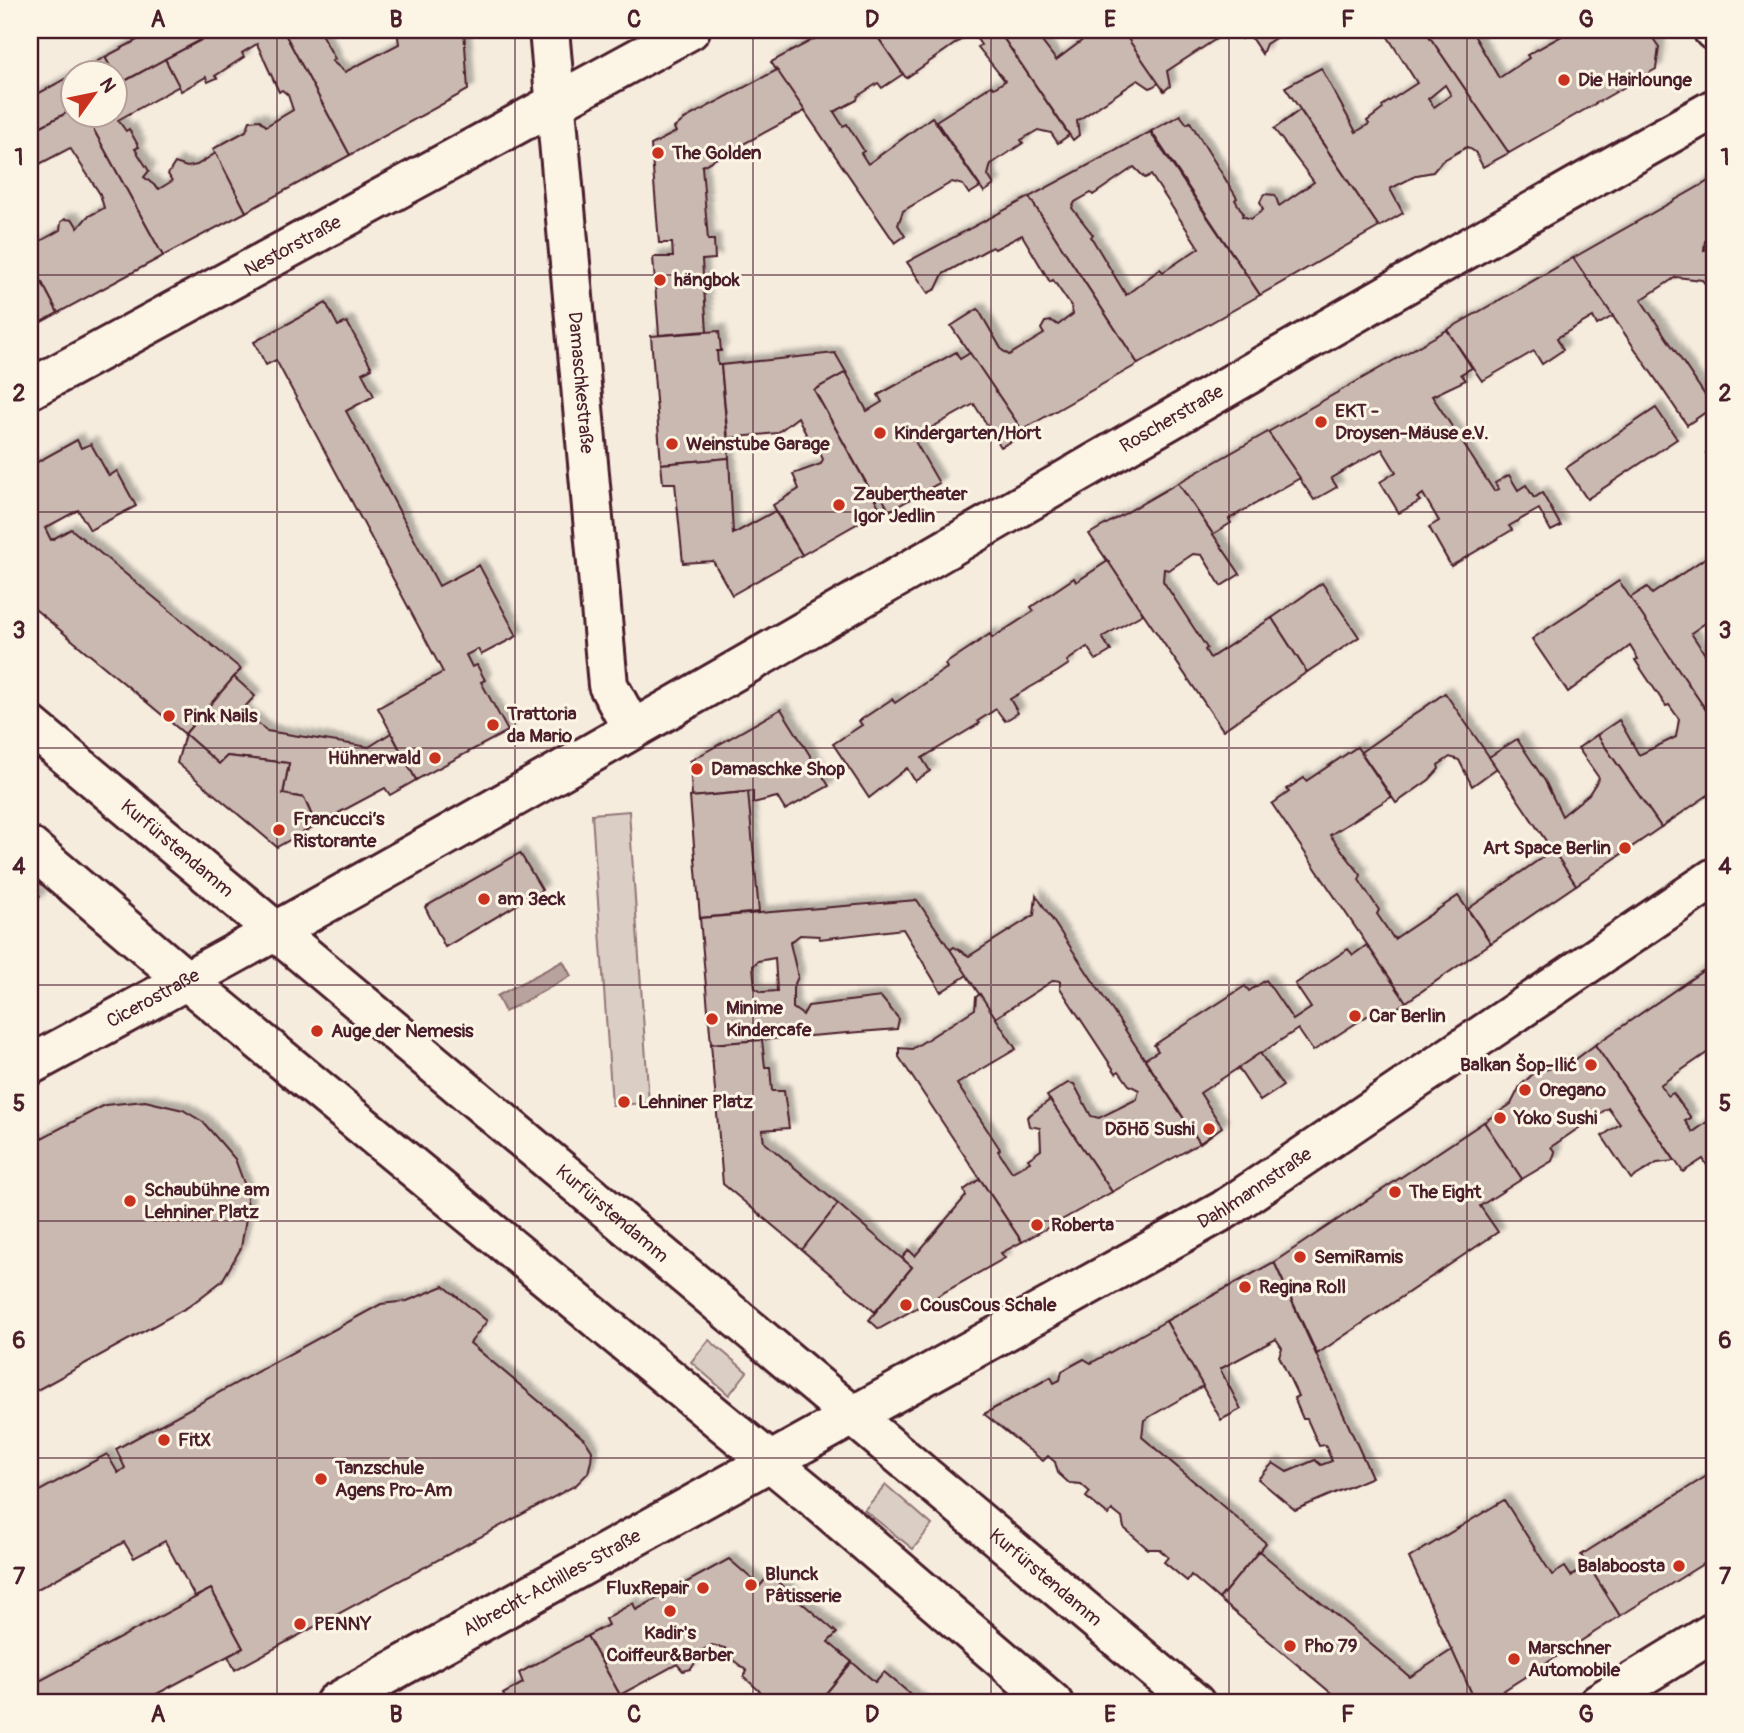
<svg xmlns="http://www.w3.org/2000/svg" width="1744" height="1733" viewBox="0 0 1744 1733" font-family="Pangolin,sans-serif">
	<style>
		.green { fill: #dbcec4; stroke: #927678; stroke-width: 2 }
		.water { fill: #b8a39e; stroke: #8c6e70; stroke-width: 2 }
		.building { fill: #cab9b1; stroke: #4a1f2b; stroke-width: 2; fill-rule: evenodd; filter: url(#shadow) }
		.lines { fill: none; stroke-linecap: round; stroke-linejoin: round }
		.minor-casing { stroke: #4a1f2b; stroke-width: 44 }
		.secondary-casing { stroke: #4a1f2b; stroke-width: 44 }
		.minor { stroke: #fcf5e5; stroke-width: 38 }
		.secondary { stroke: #fcf5e5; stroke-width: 38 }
		.grid { fill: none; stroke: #4a1f2b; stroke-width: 2; stroke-opacity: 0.55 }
		.poi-dot { fill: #c8321e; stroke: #fcf5e5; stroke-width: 2.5 }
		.labels { text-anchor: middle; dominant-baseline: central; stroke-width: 6; stroke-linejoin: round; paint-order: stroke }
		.poi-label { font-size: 19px; font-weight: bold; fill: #4a1f2b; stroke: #fcf5e5; text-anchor: start }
		.street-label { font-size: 19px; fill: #4a1f2b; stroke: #fcf5e5 }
		.neatline { fill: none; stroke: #4a1f2b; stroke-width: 2.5 }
		.grid-label { font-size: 23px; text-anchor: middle; font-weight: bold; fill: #4a1f2b }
	</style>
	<defs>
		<filter id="shadow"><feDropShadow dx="6" dy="-6" stdDeviation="2" flood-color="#0004"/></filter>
	</defs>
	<rect width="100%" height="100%" fill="#f5ecde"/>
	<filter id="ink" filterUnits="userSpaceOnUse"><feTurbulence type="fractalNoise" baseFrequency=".0143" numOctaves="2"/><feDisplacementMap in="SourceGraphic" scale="14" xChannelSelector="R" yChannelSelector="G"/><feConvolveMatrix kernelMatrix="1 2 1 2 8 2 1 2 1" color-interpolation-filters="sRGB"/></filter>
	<g filter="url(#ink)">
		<g class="green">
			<polygon points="629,811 649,1103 612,1105 592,814"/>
			<polygon points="709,1340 747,1372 729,1395 691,1362"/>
			<polygon points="886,1485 932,1525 913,1549 864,1510"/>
		</g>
		<polygon class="water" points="563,961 571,976 505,1012 497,996"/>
		<g class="building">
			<polygon points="156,30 220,30 119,84 105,57"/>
			<polygon points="220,30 283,30 350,155 246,212 213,149 246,131 250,121 260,120 266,126 293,110 288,95 282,90 279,92 257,44 242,53 244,57 215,76 217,78 208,82 206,77 181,91 165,59"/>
			<polygon points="283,30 319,30 335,59 332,61 345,72 399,44 397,30 464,30 468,90 350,155"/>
			<polygon points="831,30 873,30 903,74 882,88 878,83 858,96 857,100 834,112 843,126 847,124 864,151 861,153 868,164 932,117 980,187 969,194 963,185 952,182 903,211 898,225 905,236 895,243 771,62"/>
			<polygon points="873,30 998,30 1069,135 1058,143 1051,133 1038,130 1021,140 1023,143 991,164 988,175 994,185 984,192 936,121 991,86 994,88 1005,81 978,47 981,45 972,32 906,78"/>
			<polygon points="998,30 1033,30 1056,60 1096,30 1122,30 1159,83 1150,88 1138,80 1077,121 1079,135 1073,140"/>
			<polygon points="1122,30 1230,30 1167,71 1170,86 1164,91"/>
			<polygon points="1230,30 1246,30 1248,34 1241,39"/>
			<polygon points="1246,30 1288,30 1266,44 1262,54"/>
			<path d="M1394,30H1425L1509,153L1483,167L1475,152L1467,147L1442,161L1433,172L1417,175L1390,189L1403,213L1379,227L1285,87L1321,68L1356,132L1369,124L1367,121L1383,109L1382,106L1417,83L1386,34ZM1445,85L1451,95L1434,107L1428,99Z"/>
			<polygon points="1425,30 1471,30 1499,78 1529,58 1527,55 1569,32 1567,30 1647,30 1659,47 1656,69 1509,153"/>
			<polygon points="105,57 114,74 75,74"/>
			<polygon points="165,59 179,86 118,120 126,131 129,129 139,147 135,149 149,171 144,177 159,189 172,181 168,174 175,163 187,167 197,165 216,153 246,212 163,256 86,116 116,116 116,86"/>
			<polygon points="777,70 805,111 702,166 708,240 714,240 715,259 702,260 707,331 659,335 653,257 673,257 672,243 659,243 651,145 676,132 674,128 686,118"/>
			<polygon points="74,74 74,109 30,132 30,98"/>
			<polygon points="74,109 74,116 86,116 163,256 58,313 30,260 30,247 60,230 61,222 65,219 73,220 78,228 87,217 104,208 100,194 70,148 30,169 30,132"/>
			<polygon points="1300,110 1379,227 1260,295 1151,131 1180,115 1187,124 1190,122 1237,198 1235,200 1243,213 1242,216 1251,219 1263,210 1260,202 1264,194 1275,195 1279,206 1314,182 1274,129"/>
			<path d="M1150,132L1260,295L1138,364L1029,197ZM1134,167L1145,178L1151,175L1199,248L1163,272L1160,269L1126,295L1091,237L1093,235L1072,208L1075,202L1091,193L1093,195Z"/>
			<polygon points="1714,178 1714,235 1705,241 1704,250 1714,247 1714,295 1702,280 1676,277 1641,300 1711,404 1714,402 1714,424 1706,412 1687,425 1573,258"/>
			<polygon points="1029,197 1138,364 1022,430 951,326 978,309 1002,350 1009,355 1044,334 1041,329 1045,322 1052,321 1058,325 1073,314 1071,306 1053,280 1050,282 1022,235 995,249 992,247 943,274 936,289 928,293 907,262"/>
			<polygon points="1573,258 1613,316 1597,325 1593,317 1557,338 1563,350 1542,364 1534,351 1482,381 1447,330"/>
			<polygon points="30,260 58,313 30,328"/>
			<polygon points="326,303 338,326 347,322 372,368 362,373 374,396 346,411 439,586 479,565 517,636 481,655 478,649 466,655 472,667 477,665 485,680 481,682 508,731 416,780 378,708 443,672 276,360 266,365 254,342"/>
			<polygon points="1447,330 1472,368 1461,374 1466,380 1432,396 1494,491 1499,489 1495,483 1509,475 1518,490 1526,485 1534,498 1542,493 1561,526 1551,531 1539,509 1509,526 1512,530 1451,566 1429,527 1439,521 1423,494 1417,498 1420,501 1399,513 1380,482 1396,472 1382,449 1331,478 1337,487 1314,500 1268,432"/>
			<polygon points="719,331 721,351 717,351 718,365 721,365 729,458 661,464 651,336"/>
			<polygon points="956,352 960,359 970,353 1022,430 1010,437 1012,441 1001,447 974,404 913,438 939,483 889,511 882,497 876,500 814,390 846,372 867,411 882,402 878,395"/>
			<polygon points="835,353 846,372 814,390 881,510 802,555 773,505 799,489 793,474 821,464 823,459 816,446 812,447 798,417 777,433 728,438 721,365"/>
			<polygon points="1656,408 1677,439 1587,499 1566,468"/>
			<polygon points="1268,432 1300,478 1229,519 1231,523 1213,534 1178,483"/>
			<polygon points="77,440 81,448 91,444 109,476 117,471 136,506 90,530 78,510 45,528 51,540 71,529 241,669 185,734 30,605 30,466"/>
			<polygon points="1714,447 1714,465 1706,453"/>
			<polygon points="729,458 733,534 775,511 802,555 732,595 713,561 683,563 675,483 663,483 661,464"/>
			<polygon points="1178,483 1240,574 1221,586 1202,555 1193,554 1169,570 1164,569 1163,581 1207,648 1205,650 1210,658 1272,618 1307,672 1223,730 1089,534"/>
			<polygon points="1714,552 1714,617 1691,633 1714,668 1714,722 1630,598 1647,587 1652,594"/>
			<polygon points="1108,561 1143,614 1102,637 1111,651 1096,660 1087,647 1067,661 1069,664 1057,672 1010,699 1018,713 1005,721 996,709 978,721 980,723 922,758 930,771 915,781 907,768 869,798 833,744 862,725 859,721 892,699 895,703 947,668 945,664 990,634 992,638 1034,611 1031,607 1074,578 1076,582"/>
			<polygon points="1619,581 1714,722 1714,791 1661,827 1597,735 1619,720 1639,755 1676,737 1679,719 1669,705 1666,706 1635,660 1638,659 1630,646 1568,692 1532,639"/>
			<polygon points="1322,583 1359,637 1307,672 1272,618"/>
			<polygon points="234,677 255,696 242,710 267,731 369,747 391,733 416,780 390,795 385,788 316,825 304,798 283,794 289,763 227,756 219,764 185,734"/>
			<polygon points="1445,693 1497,768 1472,786 1459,760 1450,757 1438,765 1439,769 1429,780 1396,803 1361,752"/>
			<polygon points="781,709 829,786 785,810 777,797 753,803 753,791 692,797 690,761"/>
			<polygon points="185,734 219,764 227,756 289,763 283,794 304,798 316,825 277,847 177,763"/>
			<polygon points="1597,735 1661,827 1576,885 1489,757 1517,739 1545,781 1562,816 1589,794 1599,778 1578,748"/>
			<polygon points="1357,747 1391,797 1330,835 1361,875 1359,880 1379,910 1377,914 1394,939 1458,896 1491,943 1406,1002 1272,804 1289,792 1287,789 1304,778 1306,781"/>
			<polygon points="748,792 759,912 700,918 690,797"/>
			<polygon points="1553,850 1576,885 1491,943 1468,909"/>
			<polygon points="520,853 542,890 445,947 425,907"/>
			<polygon points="30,888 40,896 35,903 30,898"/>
			<polygon points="1036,895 1200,1143 1112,1192 1047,1096 1068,1083 1074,1084 1091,1116 1099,1118 1137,1099 1139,1090 1129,1085 1119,1071 1116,1073 1060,988 1060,981 1054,980 995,1018 950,950 954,947 969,956 1034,915"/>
			<path d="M917,900L967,975L941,992L903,929L820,939L819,936L800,935L790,943L798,977L793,988V1008L803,1015L808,1006L881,997L899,1019L897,1029L711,1044L700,918ZM775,958L777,991L762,992L755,988L753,966L758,961Z"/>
			<polygon points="1367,945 1406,1002 1387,1015 1381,1007 1313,1051 1298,1029 1200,1093 1222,1127 1200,1143 1145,1059 1158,1051 1154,1045 1245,986 1249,991 1266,980 1293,1020 1311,1008 1295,984 1348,949 1353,955"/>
			<polygon points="1710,966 1714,972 1714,1048 1660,1085 1668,1096 1673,1093 1691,1118 1685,1121 1693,1132 1714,1117 1714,1176 1703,1159 1683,1172 1595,1045"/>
			<polygon points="980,994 1016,1049 957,1084 1000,1149 998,1151 1012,1172 1030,1162 1028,1159 1041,1150 1040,1128 1029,1126 1027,1117 1050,1100 1112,1192 1022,1242 899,1057 899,1048 912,1049 975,1009 976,997"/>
			<polygon points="762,1040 765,1067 770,1067 772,1091 784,1091 789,1128 762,1130 764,1142 838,1204 802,1250 723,1184 711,1044"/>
			<polygon points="1595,1045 1675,1161 1657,1163 1631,1179 1602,1136 1620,1124 1608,1108 1551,1147 1555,1152 1552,1161 1522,1179 1484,1122 1511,1104 1520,1086 1534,1073 1572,1062"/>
			<polygon points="1260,1053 1283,1086 1260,1101 1238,1068"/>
			<polygon points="145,1101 183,1110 203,1122 235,1159 245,1186 248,1206 241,1248 222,1281 188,1307 30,1394 30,1144 105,1105"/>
			<polygon points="1484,1122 1522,1179 1480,1206 1498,1232 1317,1354 1274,1262"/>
			<polygon points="980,1179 1022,1242 1001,1253 1005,1258 879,1329 869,1320 912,1267 902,1258 909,1250 915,1256 966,1196 964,1190"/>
			<polygon points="838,1204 912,1267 875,1312 802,1250"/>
			<polygon points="1274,1262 1372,1477 1295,1510 1258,1479 1273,1463 1287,1472 1315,1460 1321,1465 1332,1461 1325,1445 1319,1446 1307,1419 1303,1419 1294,1398 1298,1396 1279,1356 1282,1348 1276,1339 1220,1369 1241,1409 1221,1420 1166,1321"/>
			<polygon points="444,1286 487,1321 470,1343 585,1440 592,1451 591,1461 588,1473 576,1485 235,1670 228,1656 243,1648 211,1589 195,1597 165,1541 134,1558 124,1542 30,1593 30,1496 107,1454 118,1473 125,1468 116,1449 381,1304 407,1301"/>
			<polygon points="1166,1321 1203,1386 1144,1420 1142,1437 1266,1543 1219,1599 1191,1575 1187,1581 1164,1562 1168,1557 1159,1549 1148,1549 1124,1528 1122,1518 1112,1510 1108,1515 1086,1497 1090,1492 1081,1484 1069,1483 1058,1473 1055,1462 1048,1456 1043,1461 984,1414 1051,1377 1054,1383 1060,1380 1062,1371 1084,1359 1091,1363"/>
			<polygon points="1713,1472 1714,1557 1620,1616 1581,1555"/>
			<polygon points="1504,1500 1552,1575 1565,1567 1571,1576 1588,1565 1620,1616 1484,1703 1476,1703 1409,1558"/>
			<polygon points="1259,1551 1410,1677 1452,1650 1476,1703 1343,1703 1219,1599"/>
			<polygon points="729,1559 760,1586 769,1575 780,1584 837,1633 828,1642 852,1662 818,1703 773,1703 744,1677 747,1671 728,1656 725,1648 712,1645 693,1655 695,1663 691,1669 683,1671 677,1664 620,1695 587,1636 608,1625 605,1619 633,1603 636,1610"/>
			<polygon points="211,1589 243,1648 140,1703 30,1703 30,1686"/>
			<polygon points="587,1636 620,1695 606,1703 497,1703 505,1698 503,1694 523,1683 519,1673"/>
			<polygon points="852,1662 875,1682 884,1672 921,1703 818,1703"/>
		</g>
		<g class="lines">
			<defs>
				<g id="minor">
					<path id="s1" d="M549,30L608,685L632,729"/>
					<polyline points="1713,30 1714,31"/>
					<path id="s2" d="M30,389L690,30"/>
					<path id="s3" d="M30,1065C599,760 1151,424 1714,109"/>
					<path id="s4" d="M335,1703L1224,1210L1714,878"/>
					<polyline points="1598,1703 1714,1632"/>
				</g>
				<g id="secondary">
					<path id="s5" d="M30,725L1195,1703"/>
					<polyline points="30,847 187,981 818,1501 1053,1703"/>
				</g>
			</defs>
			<use href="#minor" class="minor-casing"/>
			<use href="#secondary" class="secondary-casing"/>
			<use href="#minor" class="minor"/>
			<use href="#secondary" class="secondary"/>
		</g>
	</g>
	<path class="grid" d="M277,30V1703M515,30V1703M753,30V1703M991,30V1703M1229,30V1703M1467,30V1703M30,275H1714M30,512H1714M30,748H1714M30,985H1714M30,1221H1714M30,1458H1714"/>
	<g class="poi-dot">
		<circle cx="1564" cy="80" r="7"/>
		<circle cx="658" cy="153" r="7"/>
		<circle cx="660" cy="280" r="7"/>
		<circle cx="1321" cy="422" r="7"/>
		<circle cx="880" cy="433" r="7"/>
		<circle cx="672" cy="444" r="7"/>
		<circle cx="839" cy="505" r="7"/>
		<circle cx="169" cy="716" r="7"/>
		<circle cx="493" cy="725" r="7"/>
		<circle cx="435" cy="758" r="7"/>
		<circle cx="697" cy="769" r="7"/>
		<circle cx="279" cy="830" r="7"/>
		<circle cx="1625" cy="848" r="7"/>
		<circle cx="484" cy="899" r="7"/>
		<circle cx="1355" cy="1016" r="7"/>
		<circle cx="712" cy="1019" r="7"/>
		<circle cx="317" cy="1031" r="7"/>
		<circle cx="1591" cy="1065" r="7"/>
		<circle cx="1525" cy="1090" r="7"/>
		<circle cx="624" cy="1102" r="7"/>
		<circle cx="1500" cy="1118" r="7"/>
		<circle cx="1209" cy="1129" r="7"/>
		<circle cx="1395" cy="1192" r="7"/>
		<circle cx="130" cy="1201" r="7"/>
		<circle cx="1037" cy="1225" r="7"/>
		<circle cx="1300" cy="1257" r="7"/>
		<circle cx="1245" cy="1287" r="7"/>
		<circle cx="906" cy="1305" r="7"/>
		<circle cx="164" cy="1440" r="7"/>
		<circle cx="321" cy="1479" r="7"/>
		<circle cx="1679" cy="1566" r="7"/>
		<circle cx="751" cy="1585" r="7"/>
		<circle cx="703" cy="1588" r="7"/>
		<circle cx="670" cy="1611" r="7"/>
		<circle cx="300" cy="1624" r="7"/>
		<circle cx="1290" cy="1646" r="7"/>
		<circle cx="1514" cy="1659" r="7"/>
	</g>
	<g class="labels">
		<g class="poi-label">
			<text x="1578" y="80">Die Hairlounge</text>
			<text x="672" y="153">The Golden</text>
			<text x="674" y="280">hängbok</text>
			<text x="1335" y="411">EKT -<tspan x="1335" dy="22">Droysen-Mäuse e.V.</tspan></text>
			<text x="894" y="433">Kindergarten/Hort</text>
			<text x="686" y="444">Weinstube Garage</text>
			<text x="853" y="494">Zaubertheater<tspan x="853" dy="22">Igor Jedlin</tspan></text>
			<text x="507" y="714">Trattoria<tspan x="507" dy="22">da Mario</tspan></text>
			<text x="183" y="716">Pink Nails</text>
			<text x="421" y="758" text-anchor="end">Hühnerwald</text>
			<text x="711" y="769">Damaschke Shop</text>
			<text x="293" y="819">Francucci’s<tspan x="293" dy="22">Ristorante</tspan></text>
			<text x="1611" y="848" text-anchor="end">Art Space Berlin</text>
			<text x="498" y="899">am 3eck</text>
			<text x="726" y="1008">Minime<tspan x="726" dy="22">Kindercafe</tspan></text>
			<text x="1369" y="1016">Car Berlin</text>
			<text x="331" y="1031">Auge der Nemesis</text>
			<text x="1577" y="1065" text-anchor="end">Balkan Šop-Ilić</text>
			<text x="1539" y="1090">Oregano</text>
			<text x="638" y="1102">Lehniner Platz</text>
			<text x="1514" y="1118">Yoko Sushi</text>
			<text x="1195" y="1129" text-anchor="end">DōHō Sushi</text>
			<text x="144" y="1190">Schaubühne am<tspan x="144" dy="22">Lehniner Platz</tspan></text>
			<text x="1409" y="1192">The Eight</text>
			<text x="1051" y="1225">Roberta</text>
			<text x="1314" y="1257">SemiRamis</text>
			<text x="1259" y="1287">Regina Roll</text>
			<text x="920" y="1305">CousCous Schale</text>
			<text x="178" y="1440">FitX</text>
			<text x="335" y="1468">Tanzschule<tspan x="335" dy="22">Agens Pro-Am</tspan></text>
			<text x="1665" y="1566" text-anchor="end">Balaboosta</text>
			<text x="765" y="1574">Blunck<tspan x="765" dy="22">Pâtisserie</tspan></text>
			<text x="689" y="1588" text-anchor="end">FluxRepair</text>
			<text x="314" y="1624">PENNY</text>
			<text x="670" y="1633" text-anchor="middle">Kadir's<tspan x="670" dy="22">Coiffeur&amp;Barber</tspan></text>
			<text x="1304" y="1646">Pho 79</text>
			<text x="1528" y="1648">Marschner<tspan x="1528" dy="22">Automobile</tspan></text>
		</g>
		<g class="street-label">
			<text stroke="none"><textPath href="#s2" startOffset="299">Nestorstraße</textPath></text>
			<text stroke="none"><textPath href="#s1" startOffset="354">Damaschkestraße</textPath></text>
			<text stroke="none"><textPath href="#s3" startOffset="1312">Roscherstraße</textPath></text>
			<text stroke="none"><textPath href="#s5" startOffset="192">Kurfürstendamm</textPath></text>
			<text stroke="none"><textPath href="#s3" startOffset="140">Cicerostraße</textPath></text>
			<text stroke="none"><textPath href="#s4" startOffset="1054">Dahlmannstraße</textPath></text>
			<text stroke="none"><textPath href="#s5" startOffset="760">Kurfürstendamm</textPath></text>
			<text stroke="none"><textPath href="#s5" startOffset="1326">Kurfürstendamm</textPath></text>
			<text stroke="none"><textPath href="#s4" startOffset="248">Albrecht-Achilles-Straße</textPath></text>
		</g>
	</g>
	<rect width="1744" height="1733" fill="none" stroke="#fcf5e5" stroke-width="77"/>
	<g transform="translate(94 94) rotate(57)"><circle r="33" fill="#fcf5e5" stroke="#b59f9b" stroke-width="2"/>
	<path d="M0-5L12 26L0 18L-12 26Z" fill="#c8321e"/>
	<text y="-10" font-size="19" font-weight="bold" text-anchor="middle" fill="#4a1f2b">N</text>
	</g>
	<rect x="38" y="38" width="1668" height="1656" class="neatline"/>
	<g class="grid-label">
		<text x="158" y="27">A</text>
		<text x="396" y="27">B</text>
		<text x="634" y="27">C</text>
		<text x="872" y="27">D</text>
		<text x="1110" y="27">E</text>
		<text x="1348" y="27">F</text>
		<text x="1586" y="27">G</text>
		<text x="19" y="165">1</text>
		<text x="1725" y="165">1</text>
		<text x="19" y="401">2</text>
		<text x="1725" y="401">2</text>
		<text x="19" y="638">3</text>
		<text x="1725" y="638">3</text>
		<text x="19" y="874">4</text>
		<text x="1725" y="874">4</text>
		<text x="19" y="1111">5</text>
		<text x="1725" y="1111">5</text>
		<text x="19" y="1348">6</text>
		<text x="1725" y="1348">6</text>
		<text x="19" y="1584">7</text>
		<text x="1725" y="1584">7</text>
		<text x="158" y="1722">A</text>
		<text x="396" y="1722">B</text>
		<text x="634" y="1722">C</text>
		<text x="872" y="1722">D</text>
		<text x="1110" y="1722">E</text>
		<text x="1348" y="1722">F</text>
		<text x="1586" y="1722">G</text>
	</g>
</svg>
